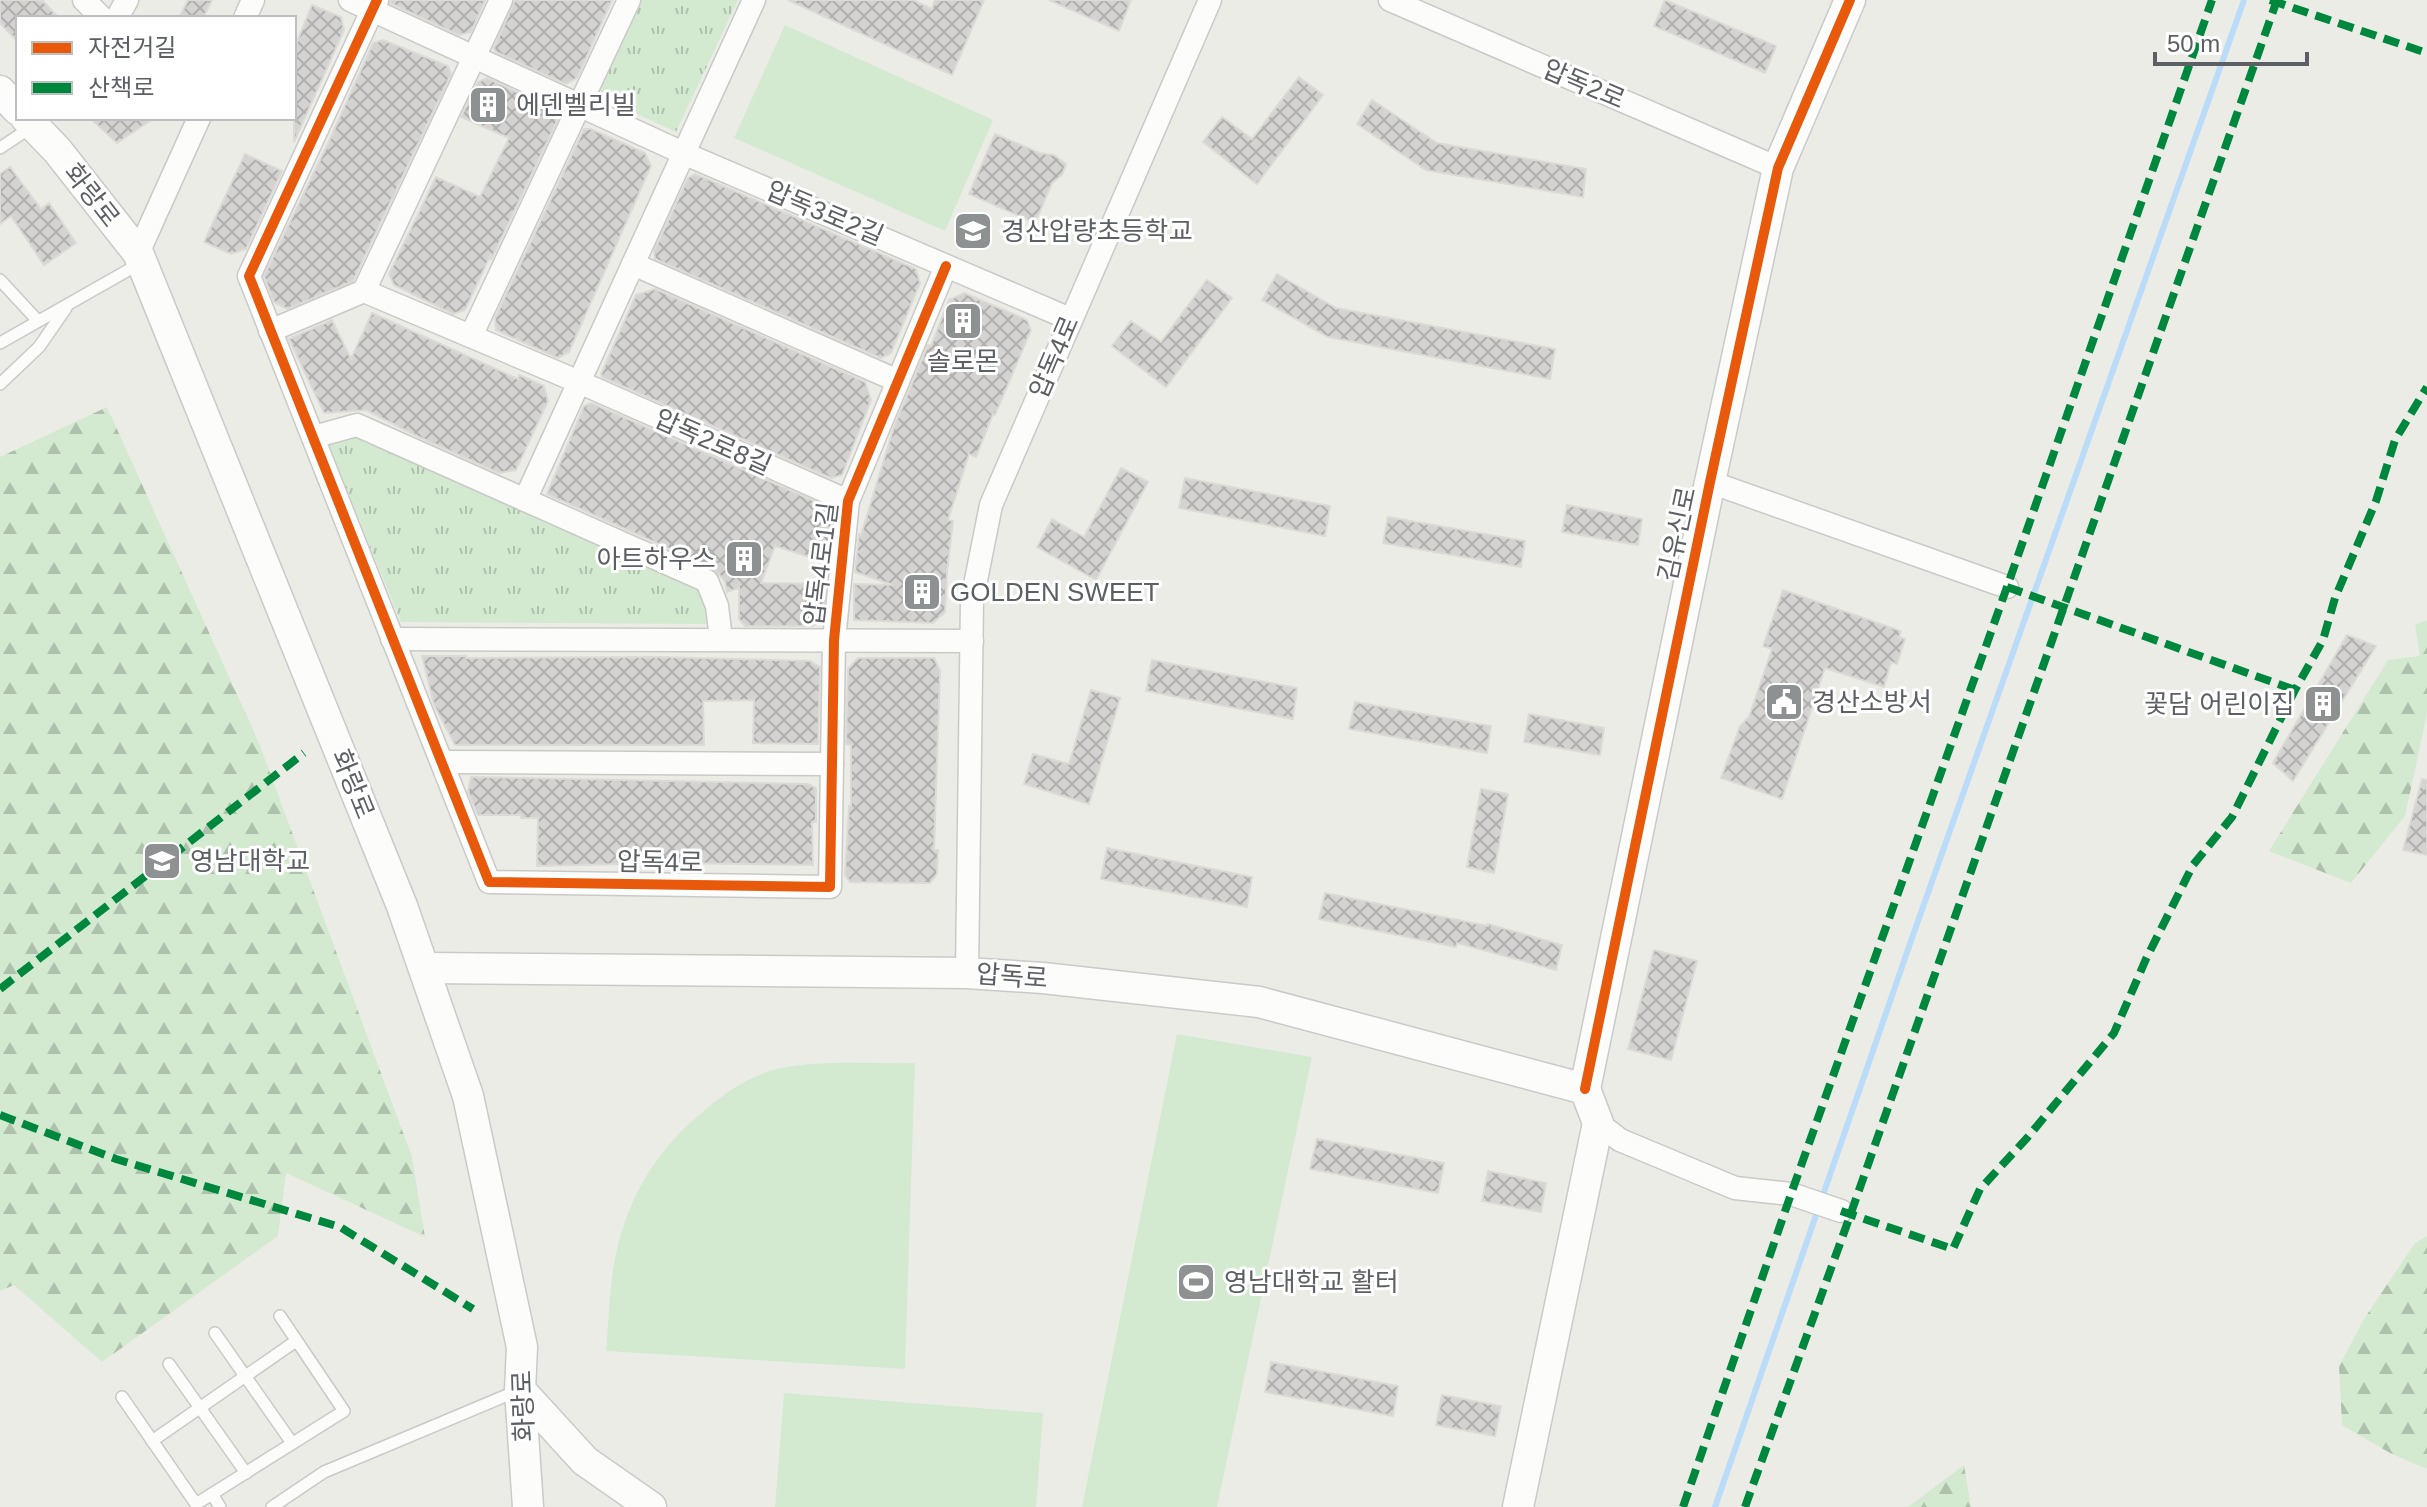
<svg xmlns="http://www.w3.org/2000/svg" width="2427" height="1507" viewBox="0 0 2427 1507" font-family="Helvetica,'Noto Sans KR',sans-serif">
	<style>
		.grass { fill: #d3ead1 }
		.forest { fill: url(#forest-firs) }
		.park { fill: url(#park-tufts) }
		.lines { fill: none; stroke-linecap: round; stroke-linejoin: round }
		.stream { stroke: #badcf8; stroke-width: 6 }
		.building { fill: url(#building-cross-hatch); stroke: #dcdad6; stroke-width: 2 }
		.lane-casing { stroke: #c9c9c7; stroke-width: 14 }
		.street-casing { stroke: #c9c9c7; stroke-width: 25 }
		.secondary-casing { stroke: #c9cac9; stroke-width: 33 }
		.lane { stroke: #fcfcfb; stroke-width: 11 }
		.street { stroke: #fcfcfb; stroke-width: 22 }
		.secondary { stroke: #fcfcfb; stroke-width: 30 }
		.quiet { stroke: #00873e; stroke-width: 8; stroke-dasharray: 16 8; stroke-linecap: butt }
		.cycleway-casing { stroke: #fff; stroke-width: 15 }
		.cycleway { stroke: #e8590c; stroke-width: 10 }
		.labels { text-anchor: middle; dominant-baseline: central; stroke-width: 6; stroke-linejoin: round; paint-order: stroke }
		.street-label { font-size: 26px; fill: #5c6065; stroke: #fff }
		.poi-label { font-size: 26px; fill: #5c6065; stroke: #fff; text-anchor: start }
	</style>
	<defs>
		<pattern id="forest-firs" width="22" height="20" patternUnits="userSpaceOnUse" patternTransform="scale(2)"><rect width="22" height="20" fill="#d3ead1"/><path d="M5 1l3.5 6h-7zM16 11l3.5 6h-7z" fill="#aec1ad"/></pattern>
		<pattern id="park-tufts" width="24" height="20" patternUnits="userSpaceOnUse" patternTransform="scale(2)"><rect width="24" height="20" fill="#d3ead1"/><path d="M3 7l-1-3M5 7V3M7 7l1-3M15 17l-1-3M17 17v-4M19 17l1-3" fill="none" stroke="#aec1ad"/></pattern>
		<pattern id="building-cross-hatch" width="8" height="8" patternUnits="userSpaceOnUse" patternTransform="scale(2)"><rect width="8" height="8" fill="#d4d3d1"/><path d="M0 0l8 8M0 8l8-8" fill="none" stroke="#afafad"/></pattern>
	</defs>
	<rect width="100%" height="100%" fill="#ecece7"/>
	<g class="grass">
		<polygon points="785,25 993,120 945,231 734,138"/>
		<polygon points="1177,1034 1312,1057 1217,1507 1082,1507"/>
		<path d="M915,1063L905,1369L606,1351C609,1320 609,1285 616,1254C629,1193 659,1147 707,1108C729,1090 753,1074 781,1068C824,1060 872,1064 915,1063Z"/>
		<polygon points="784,1393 1043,1413 1036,1507 775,1507"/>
	</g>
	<g class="forest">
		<polygon points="107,407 259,743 412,1157 425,1237 286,1173 278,1236 102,1362 14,1285 0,1291 0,457"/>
		<polygon points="2427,620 2427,714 2405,816 2351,883 2269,851 2388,660 2420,656 2415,625"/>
		<polygon points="2427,1236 2427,1469 2390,1453 2342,1425 2339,1366 2364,1319 2415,1243"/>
		<polygon points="1964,1465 1971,1507 1908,1507"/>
	</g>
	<g class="park">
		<polygon points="638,0 738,0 676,132 594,94"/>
		<polygon points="359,434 704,591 708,624 401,622 328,445"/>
	</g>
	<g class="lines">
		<polyline class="stream" points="1715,1507 1912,938 2244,0"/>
	</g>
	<g class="building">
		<polygon points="0,0 42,0 59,18 18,18 18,42 0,23"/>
		<polygon points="188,0 212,0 203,18 179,18"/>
		<polygon points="391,0 485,0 471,32 459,35 390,3"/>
		<polygon points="515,0 612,0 577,78 566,84 496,52 494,48"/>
		<polygon points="788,0 913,0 932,9 935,0 984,0 952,75"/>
		<polygon points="1049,0 1131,0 1119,31"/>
		<polygon points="1665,0 1776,46 1765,73 1654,26"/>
		<polygon points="312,5 341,17 344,30 294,142 294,49"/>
		<polygon points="383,40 448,66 451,74 353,281 287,309 274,302 264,276 331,137 373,43"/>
		<polygon points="1299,77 1323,95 1257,184 1203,142 1222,117 1252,139"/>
		<polygon points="487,78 553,109 557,121 491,260 491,254 465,310 453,314 394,285 389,274 436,177 480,197 509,138 461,117 478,82"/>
		<polygon points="1372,100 1437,143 1586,169 1583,197 1426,170 1357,124"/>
		<polygon points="90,118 154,118 117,143"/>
		<polygon points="584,129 591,129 645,153 651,166 569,352 558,358 496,330 495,318"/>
		<polygon points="995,134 1040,153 1054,155 1066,164 1062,175 1052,183 1035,223 969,194"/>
		<polygon points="245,154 282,171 246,249 231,254 204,242"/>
		<polygon points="10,167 41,209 49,203 76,243 44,265 11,216 0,224 0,174"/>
		<polygon points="695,174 916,269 920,283 891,353 881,358 655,259 654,251 688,178"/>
		<polygon points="1277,274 1336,308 1555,349 1550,379 1328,337 1262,300"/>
		<polygon points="1207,280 1232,298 1166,387 1112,346 1131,321 1161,342"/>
		<polygon points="655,289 865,382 871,400 842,475 831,478 602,377 601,374 636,295"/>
		<polygon points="964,293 1027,320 1031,330 995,415 993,414 976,457 969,454 948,520 953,521 947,572 945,612 933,623 854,620 854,584 893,585 855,572 859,534 861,535 894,427 928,345 931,346 949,300"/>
		<polygon points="372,313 518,379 519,375 544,386 548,401 516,470 499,473 419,437 366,410 324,413 289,339 332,320 351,359"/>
		<polygon points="591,403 828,507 833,514 828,563 775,546 761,583 826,584 822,619 813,626 745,626 739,619 739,588 727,592 725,581 713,568 547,494 584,406"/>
		<polygon points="1121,468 1148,482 1096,580 1037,547 1052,519 1084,537"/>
		<polygon points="1185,478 1330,506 1325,536 1179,508"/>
		<polygon points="1567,505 1642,519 1638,545 1562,532"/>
		<polygon points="1388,517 1525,541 1521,567 1383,543"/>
		<polygon points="1783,590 1901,631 1899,637 1905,639 1897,664 1891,662 1884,687 1825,668 1782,799 1721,778 1740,726 1749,717 1772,649 1763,646"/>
		<polygon points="2347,635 2376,646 2293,781 2273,763"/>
		<polygon points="422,656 466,656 466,658 659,657 810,661 820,667 818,744 753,743 754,700 703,701 704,745 455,745 434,705"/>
		<polygon points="858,658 934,658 940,671 934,850 938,850 937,874 930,883 850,882 845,875 849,806 851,806 851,745 846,744 848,669"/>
		<polygon points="1152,660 1297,688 1293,719 1146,691"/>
		<polygon points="1091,690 1120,698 1089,804 1024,784 1033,754 1069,764"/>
		<polygon points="1355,702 1491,726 1487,753 1349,729"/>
		<polygon points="1529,714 1604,728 1600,755 1524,742"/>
		<polygon points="471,777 808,784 816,788 816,822 812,822 813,865 669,863 537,866 538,818 521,818 521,815 478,815 468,792"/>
		<polygon points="2422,779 2427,780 2427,855 2403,850"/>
		<polygon points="1481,789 1508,794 1494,873 1467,867"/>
		<polygon points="1107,848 1252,877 1247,907 1101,879"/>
		<polygon points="1325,893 1488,926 1488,924 1562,945 1556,970 1457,943 1456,947 1319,919"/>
		<polygon points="1654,950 1697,961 1671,1060 1628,1049"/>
		<polygon points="1317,1139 1444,1163 1438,1193 1310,1169"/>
		<polygon points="1488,1171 1546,1183 1541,1212 1482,1201"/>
		<polygon points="1271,1362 1398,1386 1393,1416 1265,1392"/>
		<polygon points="1442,1395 1501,1406 1495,1436 1436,1425"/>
	</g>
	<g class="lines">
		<defs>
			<g id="lane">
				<polyline points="0,148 33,126"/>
				<polyline points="0,280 38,321"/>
				<polyline points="0,343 139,264"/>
				<polyline points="0,384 39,347 66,308"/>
				<polyline points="215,1333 292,1443"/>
				<polyline points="169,1364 246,1473"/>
				<polyline points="122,1397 196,1504 212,1494 220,1507"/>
				<polyline points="152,1441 296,1341"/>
				<polyline points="212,1494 344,1411 280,1316"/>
				<polyline points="272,1507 324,1472 517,1391"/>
			</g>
			<g id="street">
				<polyline points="84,0 102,18"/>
				<polyline points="350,0 683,153 1070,319"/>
				<polyline points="377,0 249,276 489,882 830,887 834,640 848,501 946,266"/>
				<polyline points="1390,0 1778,168"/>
				<polyline points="117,18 127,0"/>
				<polyline points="245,18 253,0"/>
				<polyline points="138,253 199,118"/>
				<polyline points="633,264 898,381"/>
				<polyline points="364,291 579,382 848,501"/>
				<polyline points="270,331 364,291 501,0"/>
				<polyline points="471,336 629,0"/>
				<polyline points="313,437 357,425 707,581 717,606 721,639"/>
				<polyline points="1710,482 2007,587"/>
				<polyline points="525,500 754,0"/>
				<polyline points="392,639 972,641"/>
				<polyline points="442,762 832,764"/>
				<polyline points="967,973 972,600 991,505 1210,0"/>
				<polyline points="1598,1123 1620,1140 1735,1188 1791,1194 1841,1211"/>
			</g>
			<g id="secondary">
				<polyline points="0,91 18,110"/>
				<polyline points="26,118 57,150 138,253 402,906 468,1096 522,1347 520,1390 528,1507"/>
				<polyline points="426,968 967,973 1043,978 1259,1002 1585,1089"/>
				<polyline points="1585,1089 1710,482 1778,168 1850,0"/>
				<polyline points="520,1390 585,1461 651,1507"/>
				<polyline points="1518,1507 1598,1123 1585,1089"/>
			</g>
		</defs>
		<use href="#lane" class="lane-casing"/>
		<use href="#street" class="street-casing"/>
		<use href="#secondary" class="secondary-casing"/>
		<use href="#lane" class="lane"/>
		<use href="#street" class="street"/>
		<use href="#secondary" class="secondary"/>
		<g class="quiet">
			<polyline points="2270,0 2427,53"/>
			<polyline points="2007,587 2295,690"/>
			<polyline points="0,989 304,753"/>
			<polyline points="0,1115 116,1159 340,1227 473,1309"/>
			<polyline points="1841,1211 1953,1249 1980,1189 2027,1138 2114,1033 2146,959 2193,865 2232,817 2295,690 2323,640 2335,598 2376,501 2395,440 2427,387"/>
			<polyline points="1683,1507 1791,1194 2007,587 2212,0"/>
			<polyline points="1745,1507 1851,1213 2277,0"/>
		</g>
		<defs>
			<g id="cycleway">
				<polyline points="377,0 249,276 489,882 830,887 834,640 848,501 946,266"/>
				<polyline points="1585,1089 1710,482 1778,168 1850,0"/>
			</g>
		</defs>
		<use href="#cycleway" class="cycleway-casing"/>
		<use href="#cycleway" class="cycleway"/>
	</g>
	<defs>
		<symbol id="building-square" viewBox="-11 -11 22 22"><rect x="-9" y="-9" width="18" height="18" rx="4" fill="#8e9192" stroke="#fff"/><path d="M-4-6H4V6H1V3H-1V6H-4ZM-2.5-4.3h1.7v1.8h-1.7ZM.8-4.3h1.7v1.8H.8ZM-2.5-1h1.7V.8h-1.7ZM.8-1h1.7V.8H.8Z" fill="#fff"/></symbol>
		<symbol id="school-square" viewBox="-11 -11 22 22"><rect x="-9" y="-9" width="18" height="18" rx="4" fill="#8e9192" stroke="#fff"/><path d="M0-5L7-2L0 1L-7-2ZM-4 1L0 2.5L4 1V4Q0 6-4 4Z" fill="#fff"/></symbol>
		<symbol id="civic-square" viewBox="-11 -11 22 22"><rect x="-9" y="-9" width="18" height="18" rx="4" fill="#8e9192" stroke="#fff"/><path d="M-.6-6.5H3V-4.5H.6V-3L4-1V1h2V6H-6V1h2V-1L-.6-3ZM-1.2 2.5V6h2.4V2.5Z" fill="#fff"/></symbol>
		<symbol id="university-square" viewBox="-11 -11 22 22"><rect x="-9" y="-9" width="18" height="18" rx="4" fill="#8e9192" stroke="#fff"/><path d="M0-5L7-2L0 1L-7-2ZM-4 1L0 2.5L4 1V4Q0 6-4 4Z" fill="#fff"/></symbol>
		<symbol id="stadium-square" viewBox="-11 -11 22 22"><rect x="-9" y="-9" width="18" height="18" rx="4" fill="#8e9192" stroke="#fff"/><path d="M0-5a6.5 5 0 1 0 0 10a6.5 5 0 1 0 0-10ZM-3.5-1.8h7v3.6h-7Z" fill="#fff"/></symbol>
	</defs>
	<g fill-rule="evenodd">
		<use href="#building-square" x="466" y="83" width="44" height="44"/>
		<use href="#school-square" x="951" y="209" width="44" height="44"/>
		<use href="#building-square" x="941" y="299" width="44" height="44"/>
		<use href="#building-square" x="722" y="537" width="44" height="44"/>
		<use href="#building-square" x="900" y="570" width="44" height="44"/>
		<use href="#civic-square" x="1762" y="680" width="44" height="44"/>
		<use href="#building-square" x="2301" y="682" width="44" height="44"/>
		<use href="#university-square" x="140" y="839" width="44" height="44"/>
		<use href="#stadium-square" x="1174" y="1260" width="44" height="44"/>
	</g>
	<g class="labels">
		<g class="street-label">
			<text transform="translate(1584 84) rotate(23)">압독2로</text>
			<text transform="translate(92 195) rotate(52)">화랑로</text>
			<text transform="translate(825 213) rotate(23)">압독3로2길</text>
			<text transform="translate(1054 357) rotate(-67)">압독4로</text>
			<text transform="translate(713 442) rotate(24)">압독2로8길</text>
			<text transform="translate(1677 534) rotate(-78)">김유신로</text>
			<text transform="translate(821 564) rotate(-83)">압독4로1길</text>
			<text transform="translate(353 784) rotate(68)">화랑로</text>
			<text transform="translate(660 862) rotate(1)">압독4로</text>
			<text transform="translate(1012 976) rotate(4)">압독로</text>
			<text transform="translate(523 1406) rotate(-92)">화랑로</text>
		</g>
		<g class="poi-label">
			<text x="516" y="105">에덴벨리빌</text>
			<text x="1001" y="231">경산압량초등학교</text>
			<text x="963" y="361" text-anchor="middle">솔로몬</text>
			<text x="716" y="559" text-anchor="end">아트하우스</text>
			<text x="950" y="592">GOLDEN SWEET</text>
			<text x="1812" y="702">경산소방서</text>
			<text x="2295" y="704" text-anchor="end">꽃담 어린이집</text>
			<text x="190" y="861">영남대학교</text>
			<text x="1224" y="1282">영남대학교 활터</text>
		</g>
	</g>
	<rect x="16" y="16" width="280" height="104" fill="#ffffff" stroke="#bebfc1" stroke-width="2"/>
	<rect x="32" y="42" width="40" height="12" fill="#e8590c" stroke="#bebfc1" stroke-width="2"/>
	<text x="88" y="56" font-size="24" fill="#5c6065">자전거길</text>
	<rect x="32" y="82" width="40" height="12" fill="#00873e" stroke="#bebfc1" stroke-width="2"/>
	<text x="88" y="96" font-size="24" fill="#5c6065">산책로</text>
	<path d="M2155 52v12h152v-12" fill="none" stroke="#5c6065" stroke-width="4"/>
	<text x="2167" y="52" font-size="24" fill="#5c6065" stroke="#ffffff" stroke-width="6" paint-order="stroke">50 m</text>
</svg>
